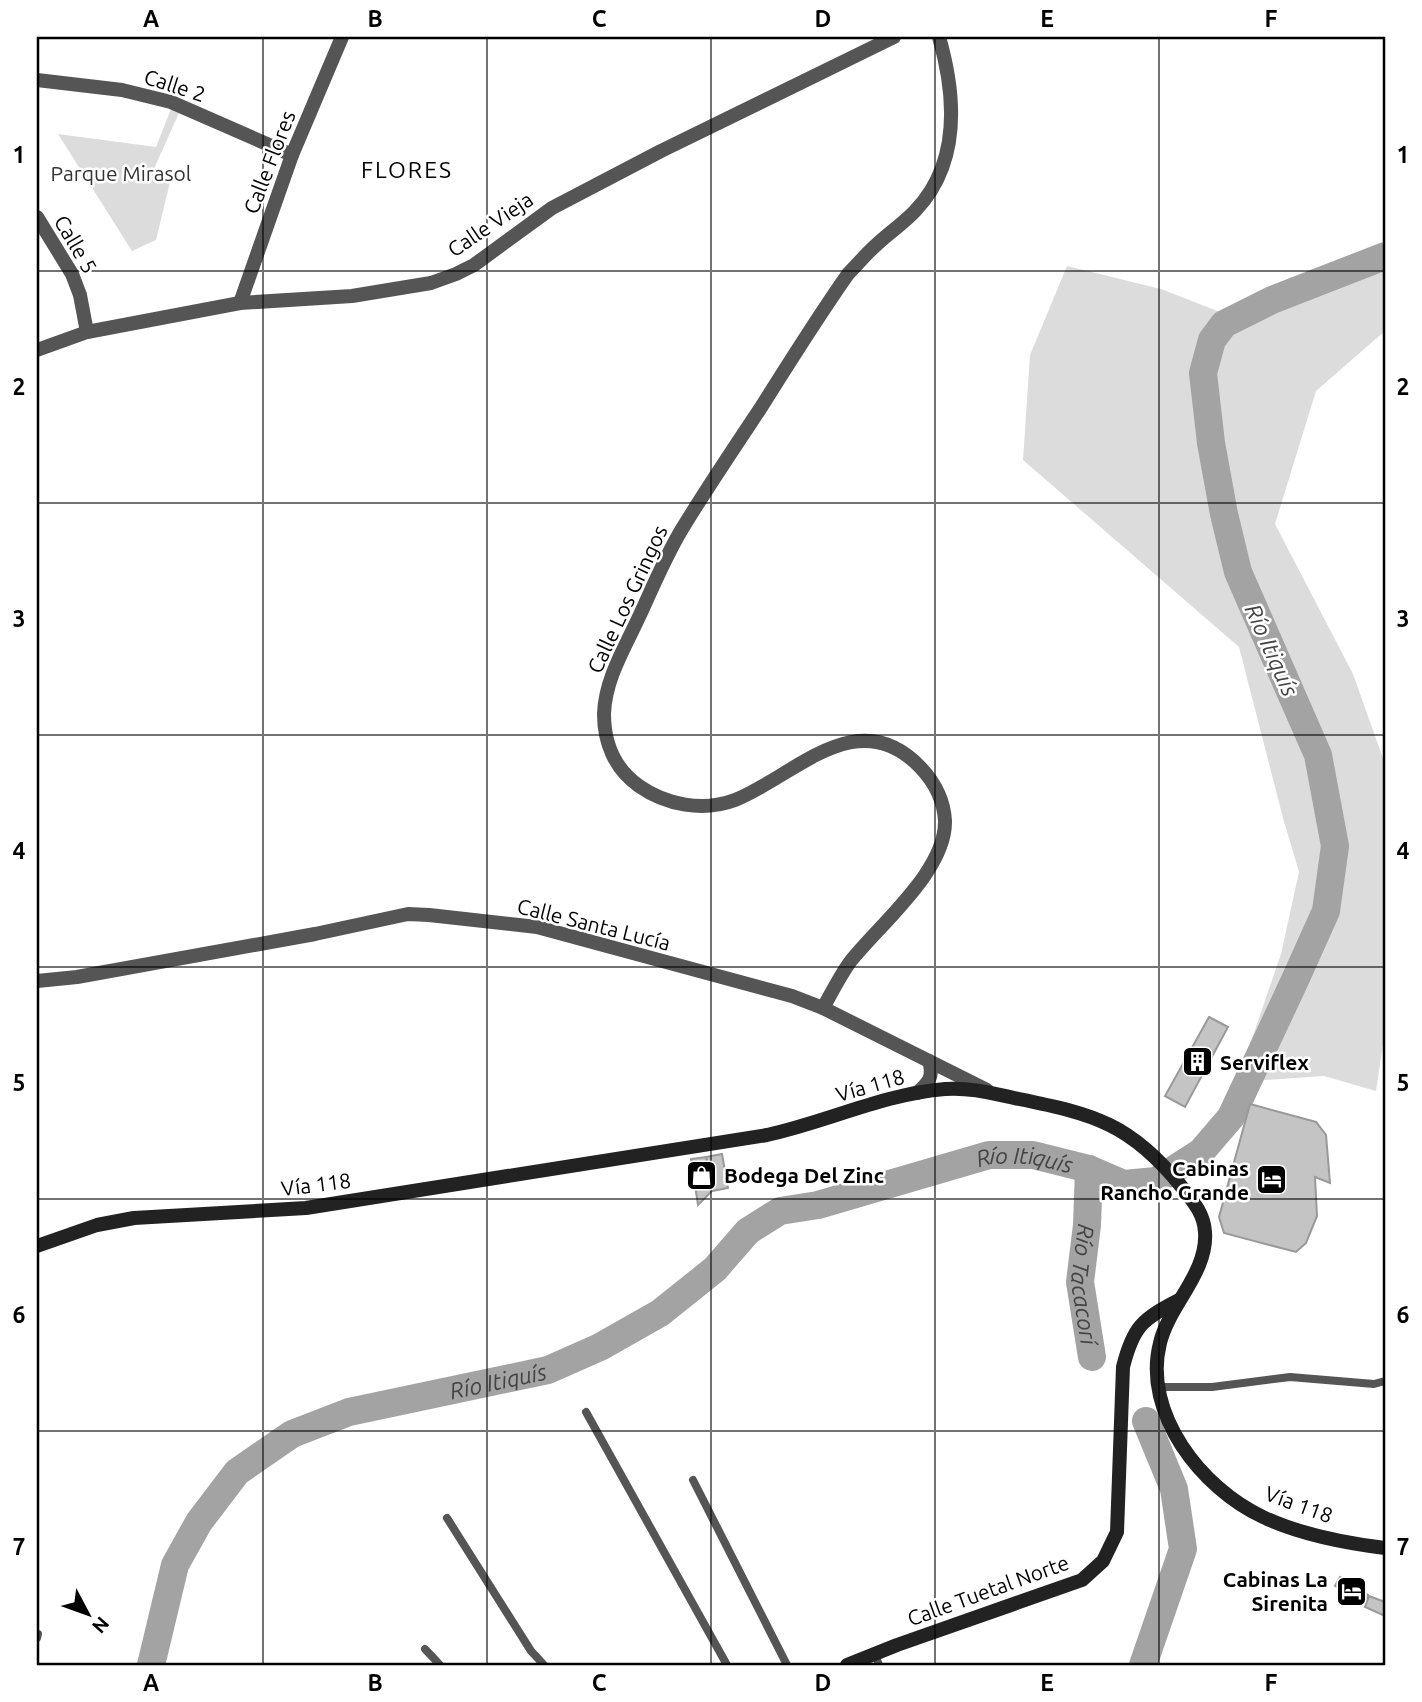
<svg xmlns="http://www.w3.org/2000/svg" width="1422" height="1702" viewBox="0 0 1422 1702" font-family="Ubuntu,sans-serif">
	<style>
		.green { fill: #dcdcdc }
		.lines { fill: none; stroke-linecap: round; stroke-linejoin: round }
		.river { stroke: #a3a3a3; stroke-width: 28 }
		.building { fill: #c4c4c4; stroke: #999; stroke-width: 2 }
		.lane { stroke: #555; stroke-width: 8 }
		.street { stroke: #555; stroke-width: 14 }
		.secondary { stroke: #222; stroke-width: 14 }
		.grid { fill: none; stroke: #000; stroke-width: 2; stroke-opacity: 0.55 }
		.labels { text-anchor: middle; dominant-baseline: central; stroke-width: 5; stroke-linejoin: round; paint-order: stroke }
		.street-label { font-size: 21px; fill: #000; stroke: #fff }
		.park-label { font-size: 21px; fill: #333; stroke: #fff }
		.poi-label { font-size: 21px; font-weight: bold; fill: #000; stroke: #fff; text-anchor: start }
		.neighbourhood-label { font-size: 23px; letter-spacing: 2px; fill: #000; stroke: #fff }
		.water-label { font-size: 23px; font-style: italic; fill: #444; stroke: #fff }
		.neatline { fill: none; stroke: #000; stroke-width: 2.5 }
		.grid-label { font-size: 23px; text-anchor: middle; font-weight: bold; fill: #000 }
	</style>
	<rect width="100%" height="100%" fill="#fff"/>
	<g class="green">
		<polygon points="171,109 179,113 152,173 170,182 156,240 132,251 58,134 156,147"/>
		<polygon points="1385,253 1385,331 1316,391 1275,524 1353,674 1385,764 1385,1031 1376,1091 1324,1076 1237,1082 1281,954 1299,872 1283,818 1239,647 1023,460 1030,355 1067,266 1161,289 1220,312"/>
	</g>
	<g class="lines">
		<g class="river">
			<path id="s1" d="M1089,1169L1087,1225L1080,1282L1092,1357"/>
			<path id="s2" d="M151,1665L175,1565L199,1522L237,1472L292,1434L349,1412L548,1370L600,1347L660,1313L715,1269L748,1231L780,1211L818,1205L989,1155H1033L1089,1169L1124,1184L1156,1181L1201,1152L1231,1117L1295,980L1326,911L1335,846L1318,755L1238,572L1224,514L1211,443L1203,373L1212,340L1224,324L1272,300L1385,256"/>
			<polyline points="1143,1665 1183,1549 1174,1489 1146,1421"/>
		</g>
	</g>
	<g class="building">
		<polygon points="1209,1017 1228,1027 1185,1107 1165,1096"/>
		<polygon points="1250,1104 1316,1122 1326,1135 1330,1183 1315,1177 1317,1216 1306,1243 1296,1252 1224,1233 1219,1217"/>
		<polygon points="722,1154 728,1188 712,1191 706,1157"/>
		<polygon points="706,1157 712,1191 698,1205 691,1159"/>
		<polygon points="1340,1577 1368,1595 1367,1600 1362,1598 1359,1604 1339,1593 1340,1589 1335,1586"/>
		<polygon points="1369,1596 1385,1602 1385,1616 1365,1607"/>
	</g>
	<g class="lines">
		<g class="lane">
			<polyline points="1158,1387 1212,1387 1290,1377 1374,1384 1385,1381"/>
			<polyline points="586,1412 727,1665"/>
			<polyline points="693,1480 787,1665"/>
			<polyline points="447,1518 531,1651 544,1665"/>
			<polyline points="37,1638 38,1634"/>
			<polyline points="425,1649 440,1665"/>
			<polyline points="875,1654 879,1665"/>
		</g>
		<g class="street">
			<polyline points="37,80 122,90 171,102 292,155"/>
			<polyline points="37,217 72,274 80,295 87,332"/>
			<polyline points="240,303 292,155 342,37"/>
			<polyline points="37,350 87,332 240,303 352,296 431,283 456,274 474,265 552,208 661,151 894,37"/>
			<polyline points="37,981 77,977 315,934 408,914 429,915 537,927 792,996 823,1008 987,1090"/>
			<path d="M823,1008C832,992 840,976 850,962C880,924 946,871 945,821C944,801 935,783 921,768C858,701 795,776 735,800C703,812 666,805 639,786C615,769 604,743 604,714C605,680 624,649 638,619C652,589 665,557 682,529C707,488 734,448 760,409C789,363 817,318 848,274C857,265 865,255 874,247C887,234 903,224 915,211C961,163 956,96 939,37"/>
			<path d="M917,1093C929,1082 934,1077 929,1061"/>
		</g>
		<g class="secondary">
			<path d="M37,1246L97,1225L134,1218L306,1208L767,1135C827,1122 883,1094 945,1089C970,1087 995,1094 1019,1099C1094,1114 1131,1124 1181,1186C1192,1200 1204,1213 1205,1232C1208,1273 1169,1305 1160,1343C1142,1413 1202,1489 1263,1517C1301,1535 1344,1543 1385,1548"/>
			<path d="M847,1665L897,1645L1082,1580L1103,1561L1117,1532L1123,1367C1133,1327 1142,1319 1179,1300"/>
		</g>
	</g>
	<path class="grid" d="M263,37V1665M487,37V1665M711,37V1665M935,37V1665M1159,37V1665M37,271H1385M37,503H1385M37,735H1385M37,967H1385M37,1199H1385M37,1431H1385"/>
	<defs>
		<symbol id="building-square" viewBox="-11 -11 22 22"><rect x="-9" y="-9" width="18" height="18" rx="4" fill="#000" stroke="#fff"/><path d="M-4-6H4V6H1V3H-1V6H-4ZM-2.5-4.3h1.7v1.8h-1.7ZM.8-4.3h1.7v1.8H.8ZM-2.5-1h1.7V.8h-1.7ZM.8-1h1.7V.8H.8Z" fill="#fff"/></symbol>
		<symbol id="shop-square" viewBox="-11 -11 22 22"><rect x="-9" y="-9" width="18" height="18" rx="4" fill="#000" stroke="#fff"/><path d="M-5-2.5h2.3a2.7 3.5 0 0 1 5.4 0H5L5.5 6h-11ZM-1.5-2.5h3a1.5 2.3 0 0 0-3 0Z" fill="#fff"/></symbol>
		<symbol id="hotel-square" viewBox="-11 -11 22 22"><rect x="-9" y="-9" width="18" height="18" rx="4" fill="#000" stroke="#fff"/><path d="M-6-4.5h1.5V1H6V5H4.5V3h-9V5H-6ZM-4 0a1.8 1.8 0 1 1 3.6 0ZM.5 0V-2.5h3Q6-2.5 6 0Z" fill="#fff"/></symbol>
	</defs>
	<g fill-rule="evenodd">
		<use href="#building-square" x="1180" y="1044" width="35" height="35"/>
		<use href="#shop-square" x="684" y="1158" width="35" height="35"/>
		<use href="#hotel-square" x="1254" y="1162" width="35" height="35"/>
		<use href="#hotel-square" x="1334" y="1574" width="35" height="35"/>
	</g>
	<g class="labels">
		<g class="street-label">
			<text transform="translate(175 85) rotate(18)">Calle 2</text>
			<text transform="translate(269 162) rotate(-69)">Calle Flores</text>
			<text transform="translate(490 224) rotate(-34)">Calle Vieja</text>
			<text transform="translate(76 244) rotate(60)">Calle 5</text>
			<text transform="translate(627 599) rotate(-65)">Calle Los Gringos</text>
			<text transform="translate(594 924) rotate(14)">Calle Santa Lucía</text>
			<text transform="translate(870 1085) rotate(-16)">Vía 118</text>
			<text transform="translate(316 1184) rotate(-7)">Vía 118</text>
			<text transform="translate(1299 1504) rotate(20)">Vía 118</text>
			<text transform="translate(988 1590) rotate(-20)">Calle Tuetal Norte</text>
		</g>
		<g class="park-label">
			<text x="121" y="173">Parque Mirasol</text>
		</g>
		<g class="poi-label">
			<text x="1220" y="1062">Serviflex</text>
			<text x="1249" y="1168" text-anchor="end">Cabinas<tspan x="1249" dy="24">Rancho Grande</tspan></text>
			<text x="724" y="1175">Bodega Del Zinc</text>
			<text x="1328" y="1579" text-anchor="end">Cabinas La<tspan x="1328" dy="24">Sirenita</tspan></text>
		</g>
		<g class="neighbourhood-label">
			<text x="407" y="169">FLORES</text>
		</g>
		<g class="water-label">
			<text transform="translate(1272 650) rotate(66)">Río Itiquís</text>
			<text stroke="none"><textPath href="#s2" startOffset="1083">Río Itiquís</textPath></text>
			<text stroke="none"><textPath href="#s1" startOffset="116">Río Tacacorí</textPath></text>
			<text stroke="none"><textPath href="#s2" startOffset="495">Río Itiquís</textPath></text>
		</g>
	</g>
	<rect width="1422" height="1702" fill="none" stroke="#ffffff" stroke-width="77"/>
	<g transform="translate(88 1614) rotate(131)" stroke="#ffffff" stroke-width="5" paint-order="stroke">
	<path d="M0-5L12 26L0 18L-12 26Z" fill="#000000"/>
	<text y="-10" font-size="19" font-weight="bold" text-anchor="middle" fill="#000000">N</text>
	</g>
	<rect x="38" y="38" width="1346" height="1626" class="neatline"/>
	<g class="grid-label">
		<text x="151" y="27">A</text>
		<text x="375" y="27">B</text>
		<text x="599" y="27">C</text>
		<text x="823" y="27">D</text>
		<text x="1047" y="27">E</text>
		<text x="1271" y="27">F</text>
		<text x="19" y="163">1</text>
		<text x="1403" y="163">1</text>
		<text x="19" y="395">2</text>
		<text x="1403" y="395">2</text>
		<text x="19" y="627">3</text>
		<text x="1403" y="627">3</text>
		<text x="19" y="859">4</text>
		<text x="1403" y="859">4</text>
		<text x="19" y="1091">5</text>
		<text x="1403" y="1091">5</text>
		<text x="19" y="1323">6</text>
		<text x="1403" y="1323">6</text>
		<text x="19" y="1555">7</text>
		<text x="1403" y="1555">7</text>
		<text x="151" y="1691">A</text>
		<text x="375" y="1691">B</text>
		<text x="599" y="1691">C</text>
		<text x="823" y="1691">D</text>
		<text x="1047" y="1691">E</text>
		<text x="1271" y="1691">F</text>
	</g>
</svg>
